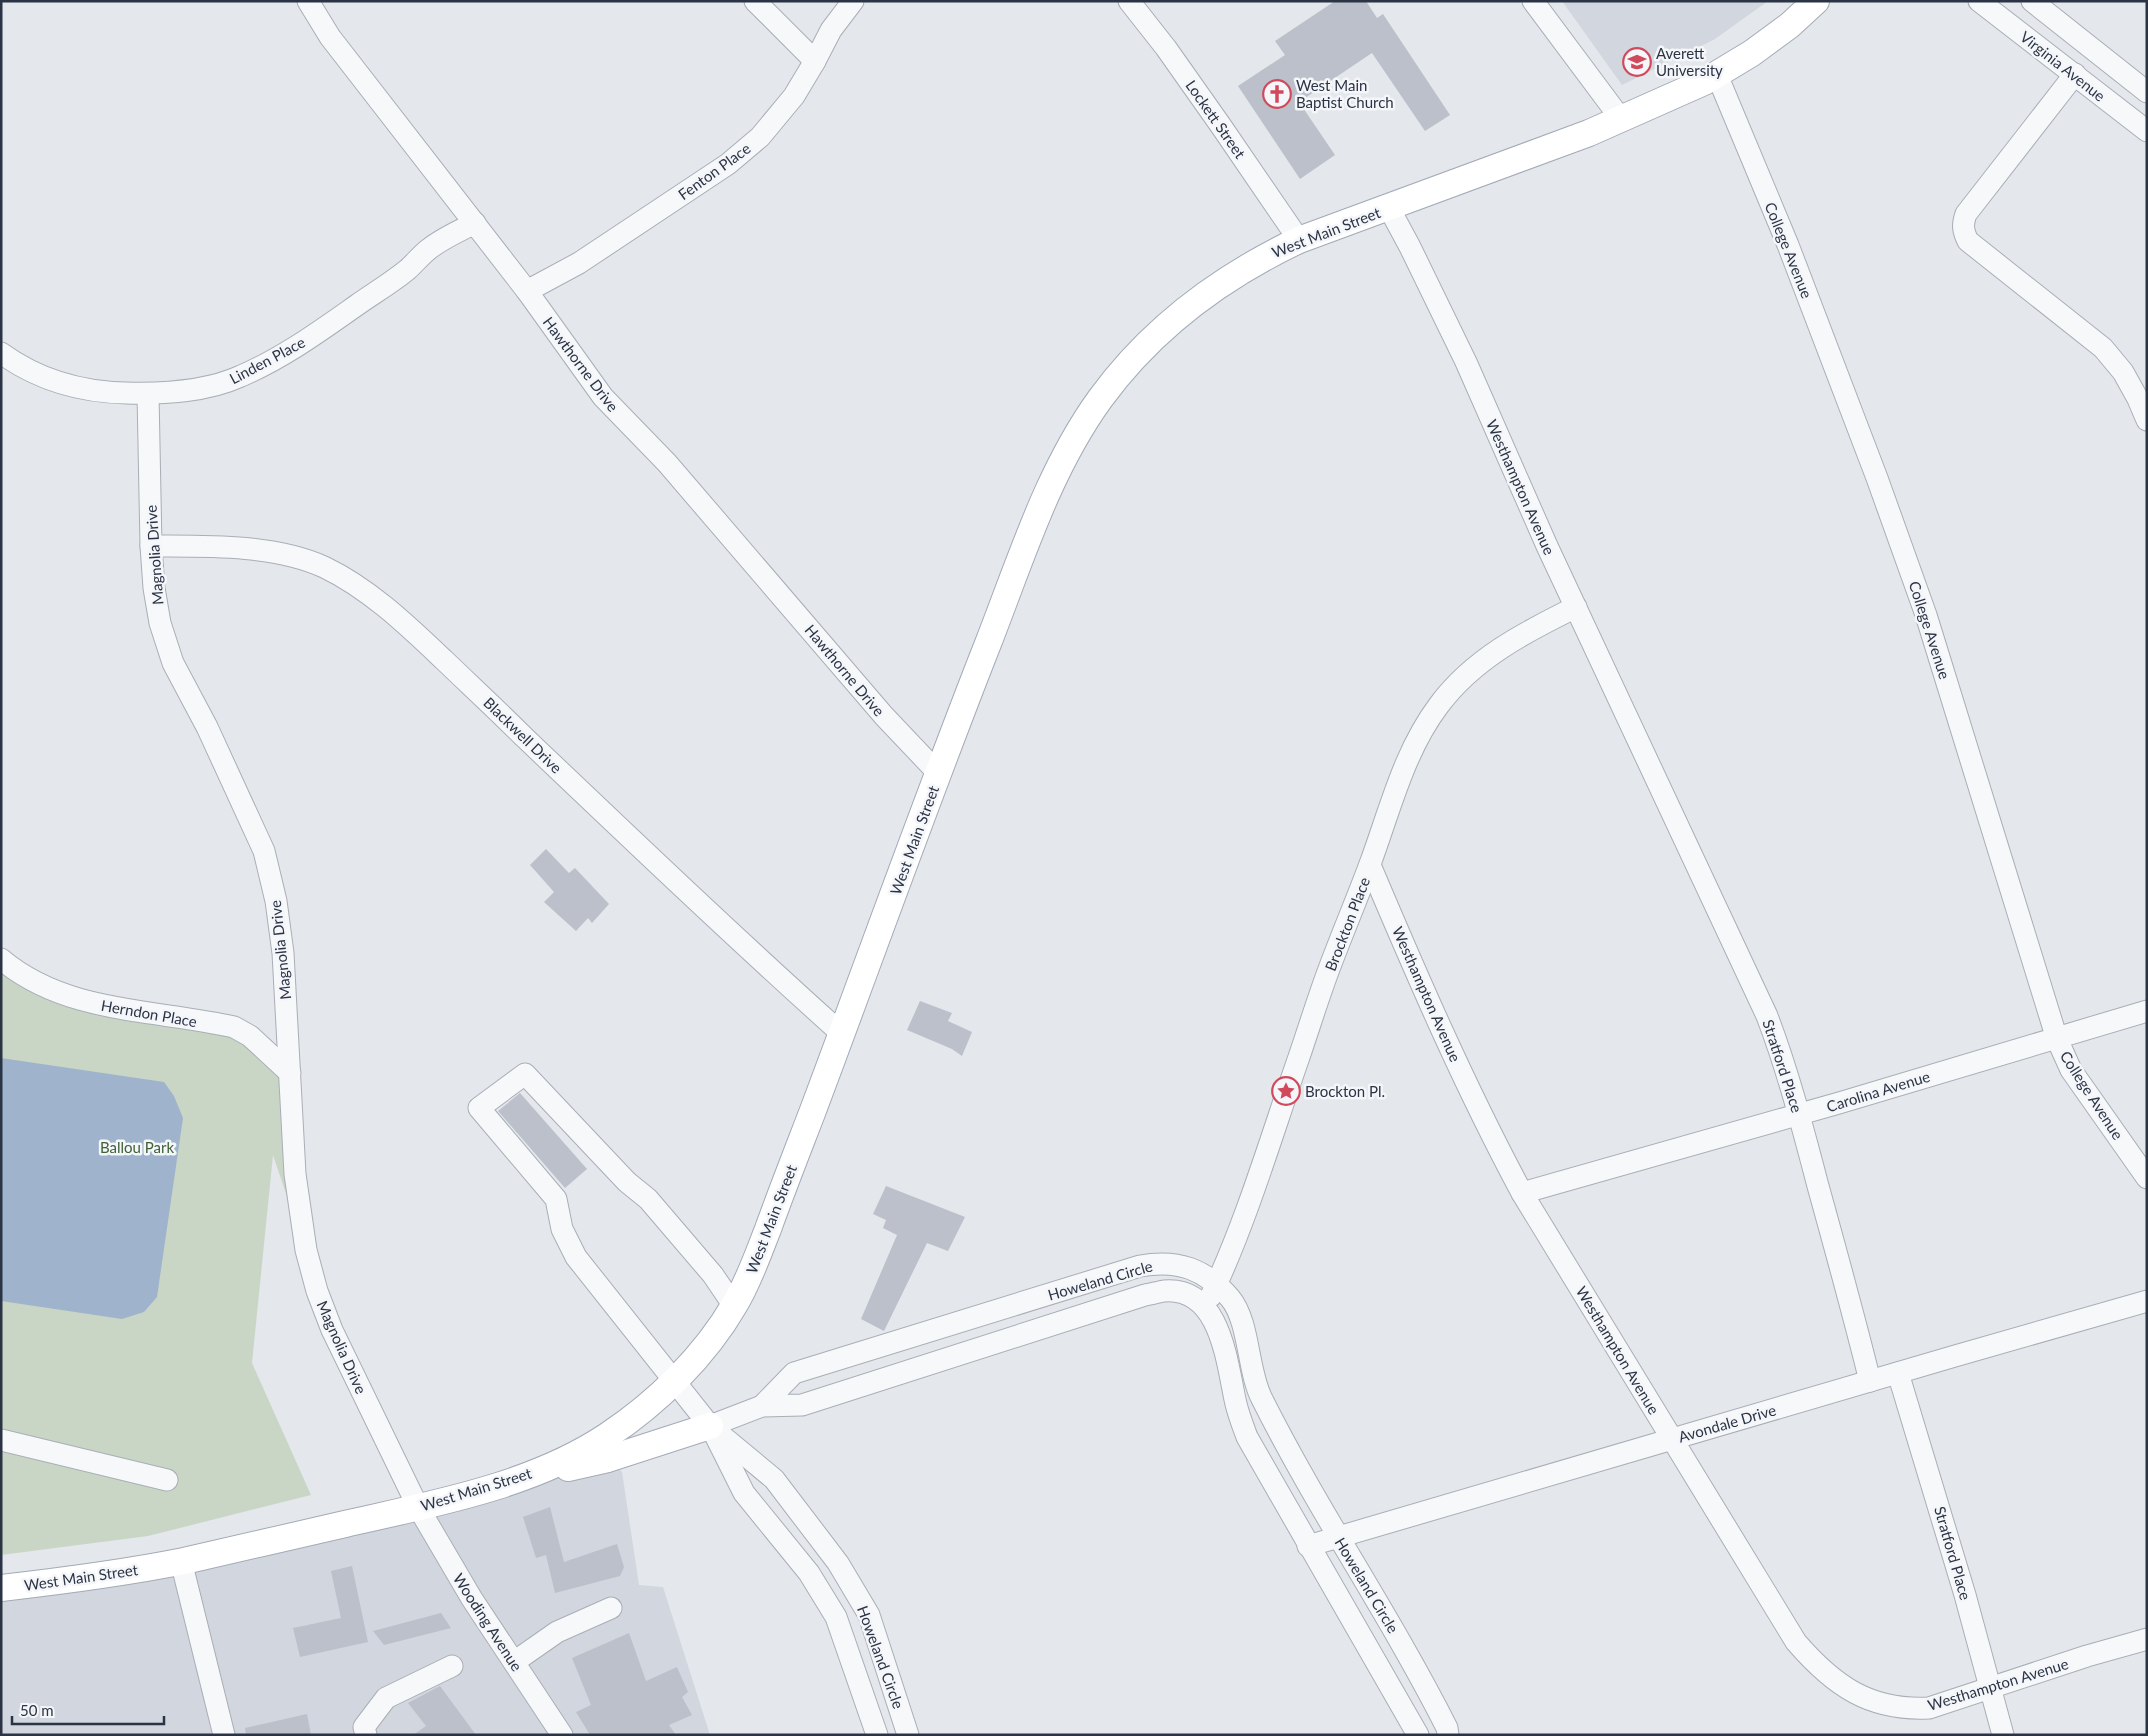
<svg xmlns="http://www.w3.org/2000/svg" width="2148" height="1736" viewBox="0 0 2148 1736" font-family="Lato,sans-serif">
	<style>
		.built { fill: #d2d6de }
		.green { fill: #c9d6c5 }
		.water { fill: #9fb4cc }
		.building { fill: #bbc0ca }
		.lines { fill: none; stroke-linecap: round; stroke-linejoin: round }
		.minor-casing { stroke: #a9aeb7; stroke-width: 23 }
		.major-casing { stroke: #a3abb8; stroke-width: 28 }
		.minor { stroke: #f7f8fa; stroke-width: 21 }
		.major { stroke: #fff; stroke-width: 26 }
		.labels { text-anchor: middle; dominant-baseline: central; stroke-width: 5; stroke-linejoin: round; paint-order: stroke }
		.poi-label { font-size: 15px; fill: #2b3445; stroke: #f4f6f9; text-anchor: start }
		.street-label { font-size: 15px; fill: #2b3445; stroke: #f4f6f9 }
		.park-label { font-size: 15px; fill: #3f6138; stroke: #f4f6f9 }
	</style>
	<rect width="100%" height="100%" fill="#e4e7ec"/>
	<g class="built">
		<polygon points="1562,1 1768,1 1715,39 1622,85"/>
		<polygon points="608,1459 622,1472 639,1585 663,1587 710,1735 1,1735 1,1586 418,1507"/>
	</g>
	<polygon class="green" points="1,956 54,991 250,1036 290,1073 295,1174 332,1330 273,1155 252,1363 311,1495 148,1536 1,1555"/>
	<polygon class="water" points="1,1058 164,1082 174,1096 183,1118 157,1297 144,1312 122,1319 1,1301"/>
	<g class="building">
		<polygon points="1335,1 1366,1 1377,18 1383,14 1450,115 1425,131 1372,53 1299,102 1335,155 1300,179 1238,86 1285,55 1275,41"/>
		<polygon points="546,849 569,873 575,868 609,904 592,923 588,918 576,931 544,902 554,892 530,865"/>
		<polygon points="920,1001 952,1013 948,1021 972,1032 962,1056 952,1049 907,1030"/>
		<polygon points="520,1093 587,1169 565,1188 498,1111"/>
		<polygon points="886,1186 965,1217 948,1251 927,1243 884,1331 861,1319 897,1235 883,1228 886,1220 873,1214"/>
		<polygon points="550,1507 564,1562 617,1544 624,1567 620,1576 555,1593 546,1555 536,1558 523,1517"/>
		<polygon points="352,1566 368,1642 300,1657 293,1628 341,1618 331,1571"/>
		<polygon points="441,1613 451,1628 384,1645 373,1631"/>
		<polygon points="629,1633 646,1681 677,1667 688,1692 682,1697 692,1715 669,1725 676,1735 590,1735 576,1712 591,1705 572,1658"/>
		<polygon points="440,1686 476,1735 413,1735 426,1726 408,1703"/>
		<polygon points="307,1714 311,1735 246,1735 245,1728"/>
	</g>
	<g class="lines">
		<defs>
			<g id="minor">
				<polyline points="308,1 330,37 527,291 603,397 667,463 884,716 939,774"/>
				<polyline points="755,1 815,61"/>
				<polyline points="1129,1 1166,48 1221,126 1299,240"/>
				<polyline points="1533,1 1621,119"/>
				<polyline points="1979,1 2147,131"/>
				<polyline points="2032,1 2147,92"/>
				<path d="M2075,74L1966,214C1962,225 1963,231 1968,241L2103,348L2123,372L2138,399L2147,420"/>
				<polyline points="1717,75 1788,245 1877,478 1926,615 2057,1039 2071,1070 2147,1178"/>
				<path d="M1389,208L1410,247L1466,362L1547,546L1767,1016C1788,1071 1803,1129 1818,1186C1836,1251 1854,1316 1870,1381"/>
				<polyline points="527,291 579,263 728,164 760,137 794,96 815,61 831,30 853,1"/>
				<path d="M1,353C38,380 81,392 126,393C164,394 206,392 241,376C283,358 320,331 357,305C374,293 391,283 407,270C415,263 421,255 429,249C443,238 459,231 475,223"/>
				<polyline points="148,394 151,546 154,588 160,623 173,663 207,727 264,851 276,901 283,953 295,1174 306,1250 317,1291 332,1330 418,1507 472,1599 562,1735"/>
				<path d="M151,546C205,546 274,544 324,567C370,589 408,626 445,661C471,686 498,711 524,737C629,837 734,937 842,1034"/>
				<path d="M1370,865C1417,976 1465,1087 1522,1193L1796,1642C1834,1686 1870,1711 1929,1708L2087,1656L2147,1639"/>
				<path d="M1,959C66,1014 155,1009 234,1027L250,1036L290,1073"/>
				<polyline points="1522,1193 1839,1103 2147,1011"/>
				<path d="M1211,1296C1247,1220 1271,1137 1299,1057C1309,1028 1318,998 1329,969C1342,934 1357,899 1370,864C1390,810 1404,751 1439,705C1473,659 1525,632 1576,607"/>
				<path d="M734,1306L713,1275L648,1199L627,1182L525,1074L479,1108L556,1199L562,1229L576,1257L710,1426L762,1406L802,1405L1145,1295C1151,1294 1158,1292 1164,1291C1222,1286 1227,1366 1236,1404C1239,1416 1243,1426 1247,1437L1418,1735"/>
				<polyline points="1898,1373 1965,1595 2003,1735"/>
				<path d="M762,1406L794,1373L1140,1266C1178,1259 1205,1269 1230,1298C1250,1322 1247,1370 1262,1399C1318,1511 1390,1615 1447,1728L1448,1735"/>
				<polyline points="710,1426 774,1479 838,1563 869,1615 908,1735"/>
				<polyline points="714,1433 744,1493 809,1573 836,1617 877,1735"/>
				<polyline points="1,1440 167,1480"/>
				<polyline points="1308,1546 1955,1356 2147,1301"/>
				<polyline points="181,1561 224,1735"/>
				<polyline points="514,1662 557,1632 611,1608"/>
				<polyline points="366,1735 364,1727 386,1698 452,1666"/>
			</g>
			<g id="major">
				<polyline points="568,1468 608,1459 710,1426"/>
				<path d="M1,1588C62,1581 124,1573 184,1561C238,1549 291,1536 345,1524C432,1504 532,1486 607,1436C657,1403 705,1356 735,1304C749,1281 758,1254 768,1229C782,1190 797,1152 812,1113C871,956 927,798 989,641C1021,559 1048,471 1100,399C1151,329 1221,277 1299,240L1589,133L1704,82L1752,53L1790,25L1816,1"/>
			</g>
		</defs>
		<use href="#minor" class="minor-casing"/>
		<use href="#major" class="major-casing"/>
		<use href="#minor" class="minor"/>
		<use href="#major" class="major"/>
	</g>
	<defs>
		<symbol id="university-ring" viewBox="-11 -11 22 22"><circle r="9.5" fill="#f4f6f9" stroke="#d1495b" stroke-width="1.5"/><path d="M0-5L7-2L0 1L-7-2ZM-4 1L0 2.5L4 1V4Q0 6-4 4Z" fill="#d1495b"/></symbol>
		<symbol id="church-ring" viewBox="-11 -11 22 22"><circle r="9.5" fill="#f4f6f9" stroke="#d1495b" stroke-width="1.5"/><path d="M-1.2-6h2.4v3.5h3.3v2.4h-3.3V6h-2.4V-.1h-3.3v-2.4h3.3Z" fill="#d1495b"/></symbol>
		<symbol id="sight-ring" viewBox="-11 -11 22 22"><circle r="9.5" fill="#f4f6f9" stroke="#d1495b" stroke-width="1.5"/><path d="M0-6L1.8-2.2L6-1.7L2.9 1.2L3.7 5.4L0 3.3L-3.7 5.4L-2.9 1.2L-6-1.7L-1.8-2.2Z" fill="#d1495b"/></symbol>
	</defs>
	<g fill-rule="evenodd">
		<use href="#university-ring" x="1621" y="46" width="32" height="32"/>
		<use href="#church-ring" x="1261" y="78" width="32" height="32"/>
		<use href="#sight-ring" x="1270" y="1075" width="32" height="32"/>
	</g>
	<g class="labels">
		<g class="poi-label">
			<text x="1656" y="53">Averett<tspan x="1656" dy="17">University</tspan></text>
			<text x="1296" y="85">West Main<tspan x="1296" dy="17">Baptist Church</tspan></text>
			<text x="1305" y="1091">Brockton Pl.</text>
		</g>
		<g class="street-label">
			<text transform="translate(2063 66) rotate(38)">Virginia Avenue</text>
			<text transform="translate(1216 119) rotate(55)">Lockett Street</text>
			<text transform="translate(714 171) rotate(-36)">Fenton Place</text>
			<text transform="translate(1326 232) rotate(-21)">West Main Street</text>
			<text transform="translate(1789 250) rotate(68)">College Avenue</text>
			<text transform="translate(267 360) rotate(-28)">Linden Place</text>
			<text transform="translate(581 364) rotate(53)">Hawthorne Drive</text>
			<text transform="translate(1521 487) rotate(66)">Westhampton Avenue</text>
			<text transform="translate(154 555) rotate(-94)">Magnolia Drive</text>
			<text transform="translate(1930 630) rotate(72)">College Avenue</text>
			<text transform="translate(845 670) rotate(50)">Hawthorne Drive</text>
			<text transform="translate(523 735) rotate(44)">Blackwell Drive</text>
			<text transform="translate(914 840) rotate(-70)">West Main Street</text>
			<text transform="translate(1347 924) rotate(-69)">Brockton Place</text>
			<text transform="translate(280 950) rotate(-96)">Magnolia Drive</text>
			<text transform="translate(1427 994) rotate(66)">Westhampton Avenue</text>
			<text transform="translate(149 1013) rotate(10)">Herndon Place</text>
			<text transform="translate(1783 1066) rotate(72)">Stratford Place</text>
			<text transform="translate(1878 1091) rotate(-17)">Carolina Avenue</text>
			<text transform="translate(2092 1095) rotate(57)">College Avenue</text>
			<text transform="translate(771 1219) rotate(-69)">West Main Street</text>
			<text transform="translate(1100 1280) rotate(-16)">Howeland Circle</text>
			<text transform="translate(342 1347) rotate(66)">Magnolia Drive</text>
			<text transform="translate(1618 1350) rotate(59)">Westhampton Avenue</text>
			<text transform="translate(1727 1423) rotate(-16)">Avondale Drive</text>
			<text transform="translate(476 1489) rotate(-17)">West Main Street</text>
			<text transform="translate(1953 1553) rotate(74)">Stratford Place</text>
			<text transform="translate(81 1577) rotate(-8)">West Main Street</text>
			<text transform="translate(1367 1585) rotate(59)">Howeland Circle</text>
			<text transform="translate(488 1622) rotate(57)">Wooding Avenue</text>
			<text transform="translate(881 1657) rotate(70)">Howeland Circle</text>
			<text transform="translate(1998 1684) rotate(-17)">Westhampton Avenue</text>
		</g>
		<g class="park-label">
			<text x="137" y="1147">Ballou Park</text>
		</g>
	</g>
	<rect width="2148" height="1736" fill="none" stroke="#2b3445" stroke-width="5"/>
	<path d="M12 1716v8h152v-8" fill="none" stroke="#2b3445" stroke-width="2.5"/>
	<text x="20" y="1716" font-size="15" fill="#2b3445" stroke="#f4f6f9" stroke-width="4" paint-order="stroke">50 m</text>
</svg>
